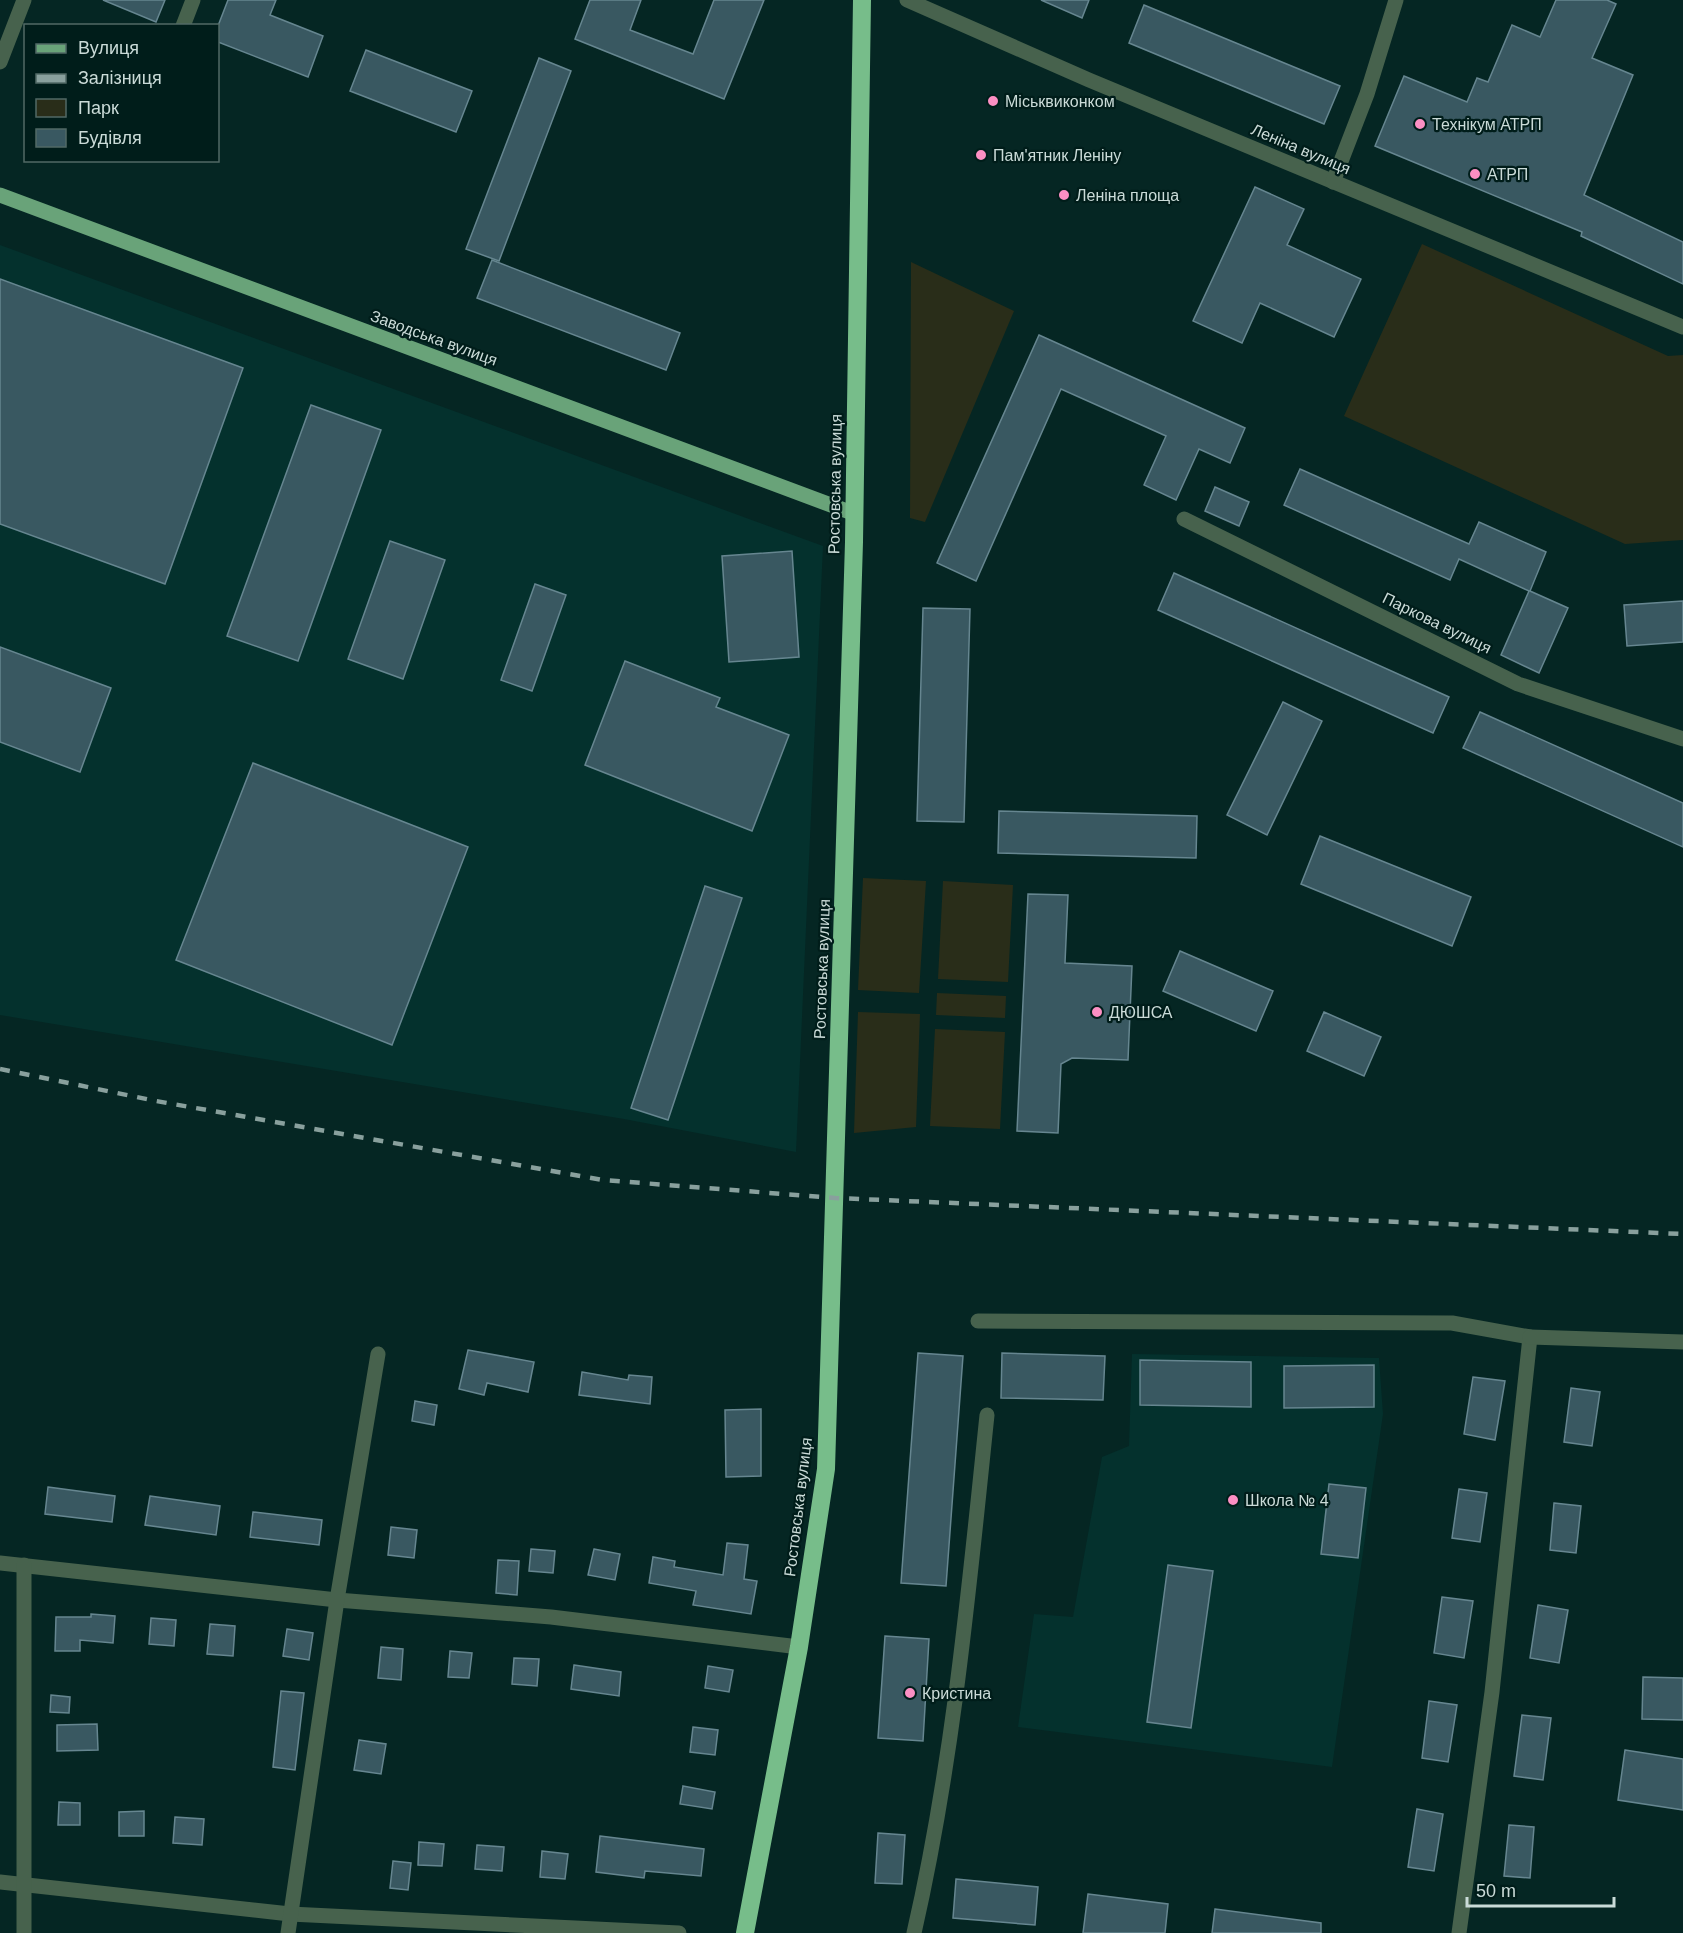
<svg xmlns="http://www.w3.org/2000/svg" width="1683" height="1933" viewBox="0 0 1683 1933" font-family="Helvetica,sans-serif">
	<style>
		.built { fill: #04312d }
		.green { fill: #292d19 }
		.building { fill: #395861; stroke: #668690; stroke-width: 1.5 }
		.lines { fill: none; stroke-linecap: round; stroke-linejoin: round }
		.minor { stroke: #47624d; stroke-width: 15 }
		.major { stroke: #69a379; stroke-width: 15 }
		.highway { stroke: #77bd8a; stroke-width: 18 }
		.rail { stroke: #89a09d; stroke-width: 4.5; stroke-dasharray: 10 10; stroke-linecap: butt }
		.poi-dot { fill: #fc8fc3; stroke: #001d1a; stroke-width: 2 }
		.labels { text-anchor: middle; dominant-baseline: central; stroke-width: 4.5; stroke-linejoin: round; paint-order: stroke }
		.poi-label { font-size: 16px; fill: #cadbd8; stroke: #001d1a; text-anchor: start }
		.street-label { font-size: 16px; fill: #cadbd8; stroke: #001d1a }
	</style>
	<rect width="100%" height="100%" fill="#052623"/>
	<g class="built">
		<polygon points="0,245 823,546 796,1152 624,1119 0,1015"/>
		<polygon points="1132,1354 1379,1358 1383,1414 1332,1767 1018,1727 1034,1614 1073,1617 1102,1457 1129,1446"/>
	</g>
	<g class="green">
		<polygon points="1422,244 1668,356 1683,355 1683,540 1625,544 1344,416"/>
		<polygon points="911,262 1014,311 925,522 910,518"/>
		<polygon points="863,878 926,881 919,993 858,990"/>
		<polygon points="943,881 1013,885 1008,982 938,979"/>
		<polygon points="937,993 1006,996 1005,1018 936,1015"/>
		<polygon points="858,1012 920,1014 916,1127 854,1133"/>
		<polygon points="935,1029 1005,1032 1000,1129 930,1126"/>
	</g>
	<g class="building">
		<polygon points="103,0 165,0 156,22"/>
		<polygon points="228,0 276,0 270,15 323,36 308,77 218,42 218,26"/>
		<polygon points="590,0 641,0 630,30 693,54 714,0 764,0 724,99 575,39"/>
		<polygon points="1041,0 1089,0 1082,18"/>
		<polygon points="1556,0 1607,0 1616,4 1592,58 1633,75 1584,195 1683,242 1683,284 1581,236 1582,232 1375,146 1404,76 1467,102 1477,78 1488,82 1512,25 1540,37"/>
		<polygon points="1144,5 1340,86 1324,124 1129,43"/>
		<polygon points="366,50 472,91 456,132 350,91"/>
		<polygon points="539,58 571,71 499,261 466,249"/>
		<polygon points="1255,187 1304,209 1287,245 1361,279 1334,337 1260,303 1242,343 1193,321"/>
		<polygon points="492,260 680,333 666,370 477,298"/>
		<polygon points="0,279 243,368 165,584 0,524"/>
		<polygon points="1039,335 1245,428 1230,463 1199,449 1176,500 1144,485 1166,436 1061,389 976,581 937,563"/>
		<polygon points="311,405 381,430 298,661 227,636"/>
		<polygon points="1300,469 1469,544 1479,522 1546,552 1530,591 1568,608 1539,673 1501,655 1529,591 1459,559 1450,580 1284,505"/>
		<polygon points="1215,487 1249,502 1239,526 1205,511"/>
		<polygon points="390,541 445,560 403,679 348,659"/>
		<polygon points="792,551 799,657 729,662 722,556"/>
		<polygon points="1174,573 1449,697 1433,733 1158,610"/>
		<polygon points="535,584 566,595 532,691 501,680"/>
		<polygon points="1683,601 1683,642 1627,646 1624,605"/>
		<polygon points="923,608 970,609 964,822 917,821"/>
		<polygon points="0,647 111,688 80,772 0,742"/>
		<polygon points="625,661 720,698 716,707 789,735 752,831 585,765"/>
		<polygon points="1283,702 1322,721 1267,835 1227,815"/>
		<polygon points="1480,712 1683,803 1683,847 1463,748"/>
		<polygon points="253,763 468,847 392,1045 176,960"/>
		<polygon points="999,811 1197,816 1196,858 998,853"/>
		<polygon points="1320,836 1471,897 1452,946 1301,884"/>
		<polygon points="705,886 742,898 668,1120 631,1108"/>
		<polygon points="1028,894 1068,895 1065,963 1132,966 1128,1060 1072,1058 1061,1064 1058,1133 1017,1131"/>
		<polygon points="1180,951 1273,991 1256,1031 1163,991"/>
		<polygon points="1324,1012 1381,1037 1364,1076 1307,1051"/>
		<polygon points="468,1350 534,1362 528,1392 487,1383 484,1395 459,1389"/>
		<polygon points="918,1353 963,1356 946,1586 901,1583"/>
		<polygon points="1002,1353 1105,1356 1103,1400 1001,1398"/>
		<polygon points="1140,1360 1251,1362 1251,1407 1140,1405"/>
		<polygon points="1374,1365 1374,1407 1284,1408 1284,1366"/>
		<polygon points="582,1372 628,1380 629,1375 652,1377 650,1404 579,1395"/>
		<polygon points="1473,1377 1505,1381 1495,1440 1464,1434"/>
		<polygon points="1571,1388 1600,1392 1592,1446 1564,1442"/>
		<polygon points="415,1401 437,1405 434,1425 412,1421"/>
		<polygon points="761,1409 761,1476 726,1477 725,1410"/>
		<polygon points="1329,1484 1366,1488 1358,1558 1321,1554"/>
		<polygon points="48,1487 115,1496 112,1522 45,1514"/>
		<polygon points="1459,1489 1487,1493 1480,1542 1452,1538"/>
		<polygon points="150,1496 220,1506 216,1535 145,1525"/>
		<polygon points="1554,1503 1581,1506 1576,1553 1550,1550"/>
		<polygon points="253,1512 322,1520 319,1545 250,1537"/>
		<polygon points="391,1527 417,1530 414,1558 388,1555"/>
		<polygon points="727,1543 748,1545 744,1579 757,1581 751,1614 693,1605 696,1591 649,1583 653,1557 675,1561 674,1567 723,1575"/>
		<polygon points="531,1549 555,1551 553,1573 529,1571"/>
		<polygon points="594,1549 620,1554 615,1580 588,1575"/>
		<polygon points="498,1560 519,1561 517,1595 496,1593"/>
		<polygon points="1168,1565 1213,1571 1191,1728 1147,1722"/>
		<polygon points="1442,1597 1473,1601 1464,1658 1434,1653"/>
		<polygon points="1538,1605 1568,1610 1559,1663 1530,1658"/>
		<polygon points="91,1614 115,1616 113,1643 80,1640 80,1651 55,1651 56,1617 91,1617"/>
		<polygon points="151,1618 176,1620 174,1646 149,1644"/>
		<polygon points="210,1624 235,1626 233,1656 207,1654"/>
		<polygon points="287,1629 313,1633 309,1660 283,1656"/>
		<polygon points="885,1636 929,1639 923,1741 878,1738"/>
		<polygon points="381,1647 403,1649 401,1680 378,1678"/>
		<polygon points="450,1651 472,1653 469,1678 448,1677"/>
		<polygon points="514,1658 539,1659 537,1686 512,1684"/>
		<polygon points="574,1665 621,1672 619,1696 571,1689"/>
		<polygon points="708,1666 733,1670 729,1692 705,1688"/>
		<polygon points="1643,1677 1683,1678 1683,1720 1642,1719"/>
		<polygon points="281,1691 304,1693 295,1770 273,1767"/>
		<polygon points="51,1695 70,1697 69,1713 50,1712"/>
		<polygon points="1429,1701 1457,1705 1448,1762 1422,1758"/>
		<polygon points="1522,1715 1551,1718 1543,1780 1514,1776"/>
		<polygon points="97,1724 98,1750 57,1751 57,1725"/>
		<polygon points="693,1727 718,1730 715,1755 690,1752"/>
		<polygon points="359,1740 386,1744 381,1774 354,1770"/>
		<polygon points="1625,1750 1683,1759 1683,1810 1618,1800"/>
		<polygon points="683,1786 715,1792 712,1809 680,1804"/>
		<polygon points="59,1802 80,1803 80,1825 58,1825"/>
		<polygon points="1417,1809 1443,1814 1434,1871 1408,1867"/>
		<polygon points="144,1811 144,1836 119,1836 119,1812"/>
		<polygon points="175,1817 204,1819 202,1845 173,1843"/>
		<polygon points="1509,1825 1534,1827 1530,1878 1504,1876"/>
		<polygon points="878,1833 905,1835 902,1884 875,1883"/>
		<polygon points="600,1836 704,1849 701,1876 645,1871 644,1878 596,1872"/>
		<polygon points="419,1842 444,1844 442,1866 418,1865"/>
		<polygon points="477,1845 504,1847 502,1871 475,1869"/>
		<polygon points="542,1851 568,1854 565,1879 540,1877"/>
		<polygon points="393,1861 411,1863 408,1890 390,1888"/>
		<polygon points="956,1879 1038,1887 1035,1925 953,1918"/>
		<polygon points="1088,1894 1168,1904 1165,1933 1083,1933"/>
		<polygon points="1215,1909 1321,1923 1321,1933 1212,1933"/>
	</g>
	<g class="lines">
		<g class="minor">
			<polyline points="907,0 1089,80 1683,327"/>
			<polyline points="183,26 193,0"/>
			<polyline points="0,62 24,0"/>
			<polyline points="1333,182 1367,94 1396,0"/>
			<polyline points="1184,519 1518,684 1683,739"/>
			<polyline points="978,1321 1452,1323 1530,1337 1492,1692 1459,1933"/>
			<polyline points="1530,1337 1683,1342"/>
			<polyline points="0,1563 337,1600 551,1617 799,1647"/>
			<polyline points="0,1882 290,1914 679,1933"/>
			<polyline points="24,1933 24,1565"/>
			<polyline points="288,1933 337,1600 378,1354"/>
			<path d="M914,1933C953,1763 969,1588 987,1415"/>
		</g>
		<polyline class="major" points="0,195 855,514"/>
		<polyline class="highway" points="745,1933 799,1647 826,1469 854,542 862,0"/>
		<polyline class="rail" points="0,1069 156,1101 603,1180 835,1198 1683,1234"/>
	</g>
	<g class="poi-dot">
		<circle cx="993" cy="101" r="6"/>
		<circle cx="1420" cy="124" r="6"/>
		<circle cx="981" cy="155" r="6"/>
		<circle cx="1475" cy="174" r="6"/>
		<circle cx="1064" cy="195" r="6"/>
		<circle cx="1097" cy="1012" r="6"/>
		<circle cx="1233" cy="1500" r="6"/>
		<circle cx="910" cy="1693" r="6"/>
	</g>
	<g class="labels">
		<g class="poi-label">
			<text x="1005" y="101">Міськвиконком</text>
			<text x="1432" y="124">Технікум АТРП</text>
			<text x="993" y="155">Пам'ятник Леніну</text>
			<text x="1487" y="174">АТРП</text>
			<text x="1076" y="195">Леніна площа</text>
			<text x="1109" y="1012">ДЮШСА</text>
			<text x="1245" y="1500">Школа № 4</text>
			<text x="922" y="1693">Кристина</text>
		</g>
		<g class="street-label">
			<text transform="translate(1301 149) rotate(23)">Леніна вулиця</text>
			<text transform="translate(434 338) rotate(20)">Заводська вулиця</text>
			<text transform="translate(835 484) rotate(-89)">Ростовська вулиця</text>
			<text transform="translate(1437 623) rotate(26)">Паркова вулиця</text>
			<text transform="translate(822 969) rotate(-88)">Ростовська вулиця</text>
			<text transform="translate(798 1507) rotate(-83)">Ростовська вулиця</text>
		</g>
	</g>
	<rect x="24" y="24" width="195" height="138" fill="#001d1a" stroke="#516966" stroke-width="1.5"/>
	<rect x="36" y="44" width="30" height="9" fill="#69a379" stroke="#516966" stroke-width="1.5"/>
	<text x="78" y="54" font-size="18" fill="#cadbd8">Вулиця</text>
	<rect x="36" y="74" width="30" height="9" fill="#89a09d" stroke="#516966" stroke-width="1.5"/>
	<text x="78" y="84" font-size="18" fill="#cadbd8">Залізниця</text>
	<rect x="36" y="99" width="30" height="18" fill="#292d19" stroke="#516966" stroke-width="1.5"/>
	<text x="78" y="114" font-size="18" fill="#cadbd8">Парк</text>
	<rect x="36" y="129" width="30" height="18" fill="#395861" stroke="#516966" stroke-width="1.5"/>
	<text x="78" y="144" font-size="18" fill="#cadbd8">Будівля</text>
	<path d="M1467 1897v9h147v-9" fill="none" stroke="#cadbd8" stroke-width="3"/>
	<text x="1476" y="1897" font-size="18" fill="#cadbd8" stroke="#001d1a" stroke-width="4.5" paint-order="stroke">50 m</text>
</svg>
